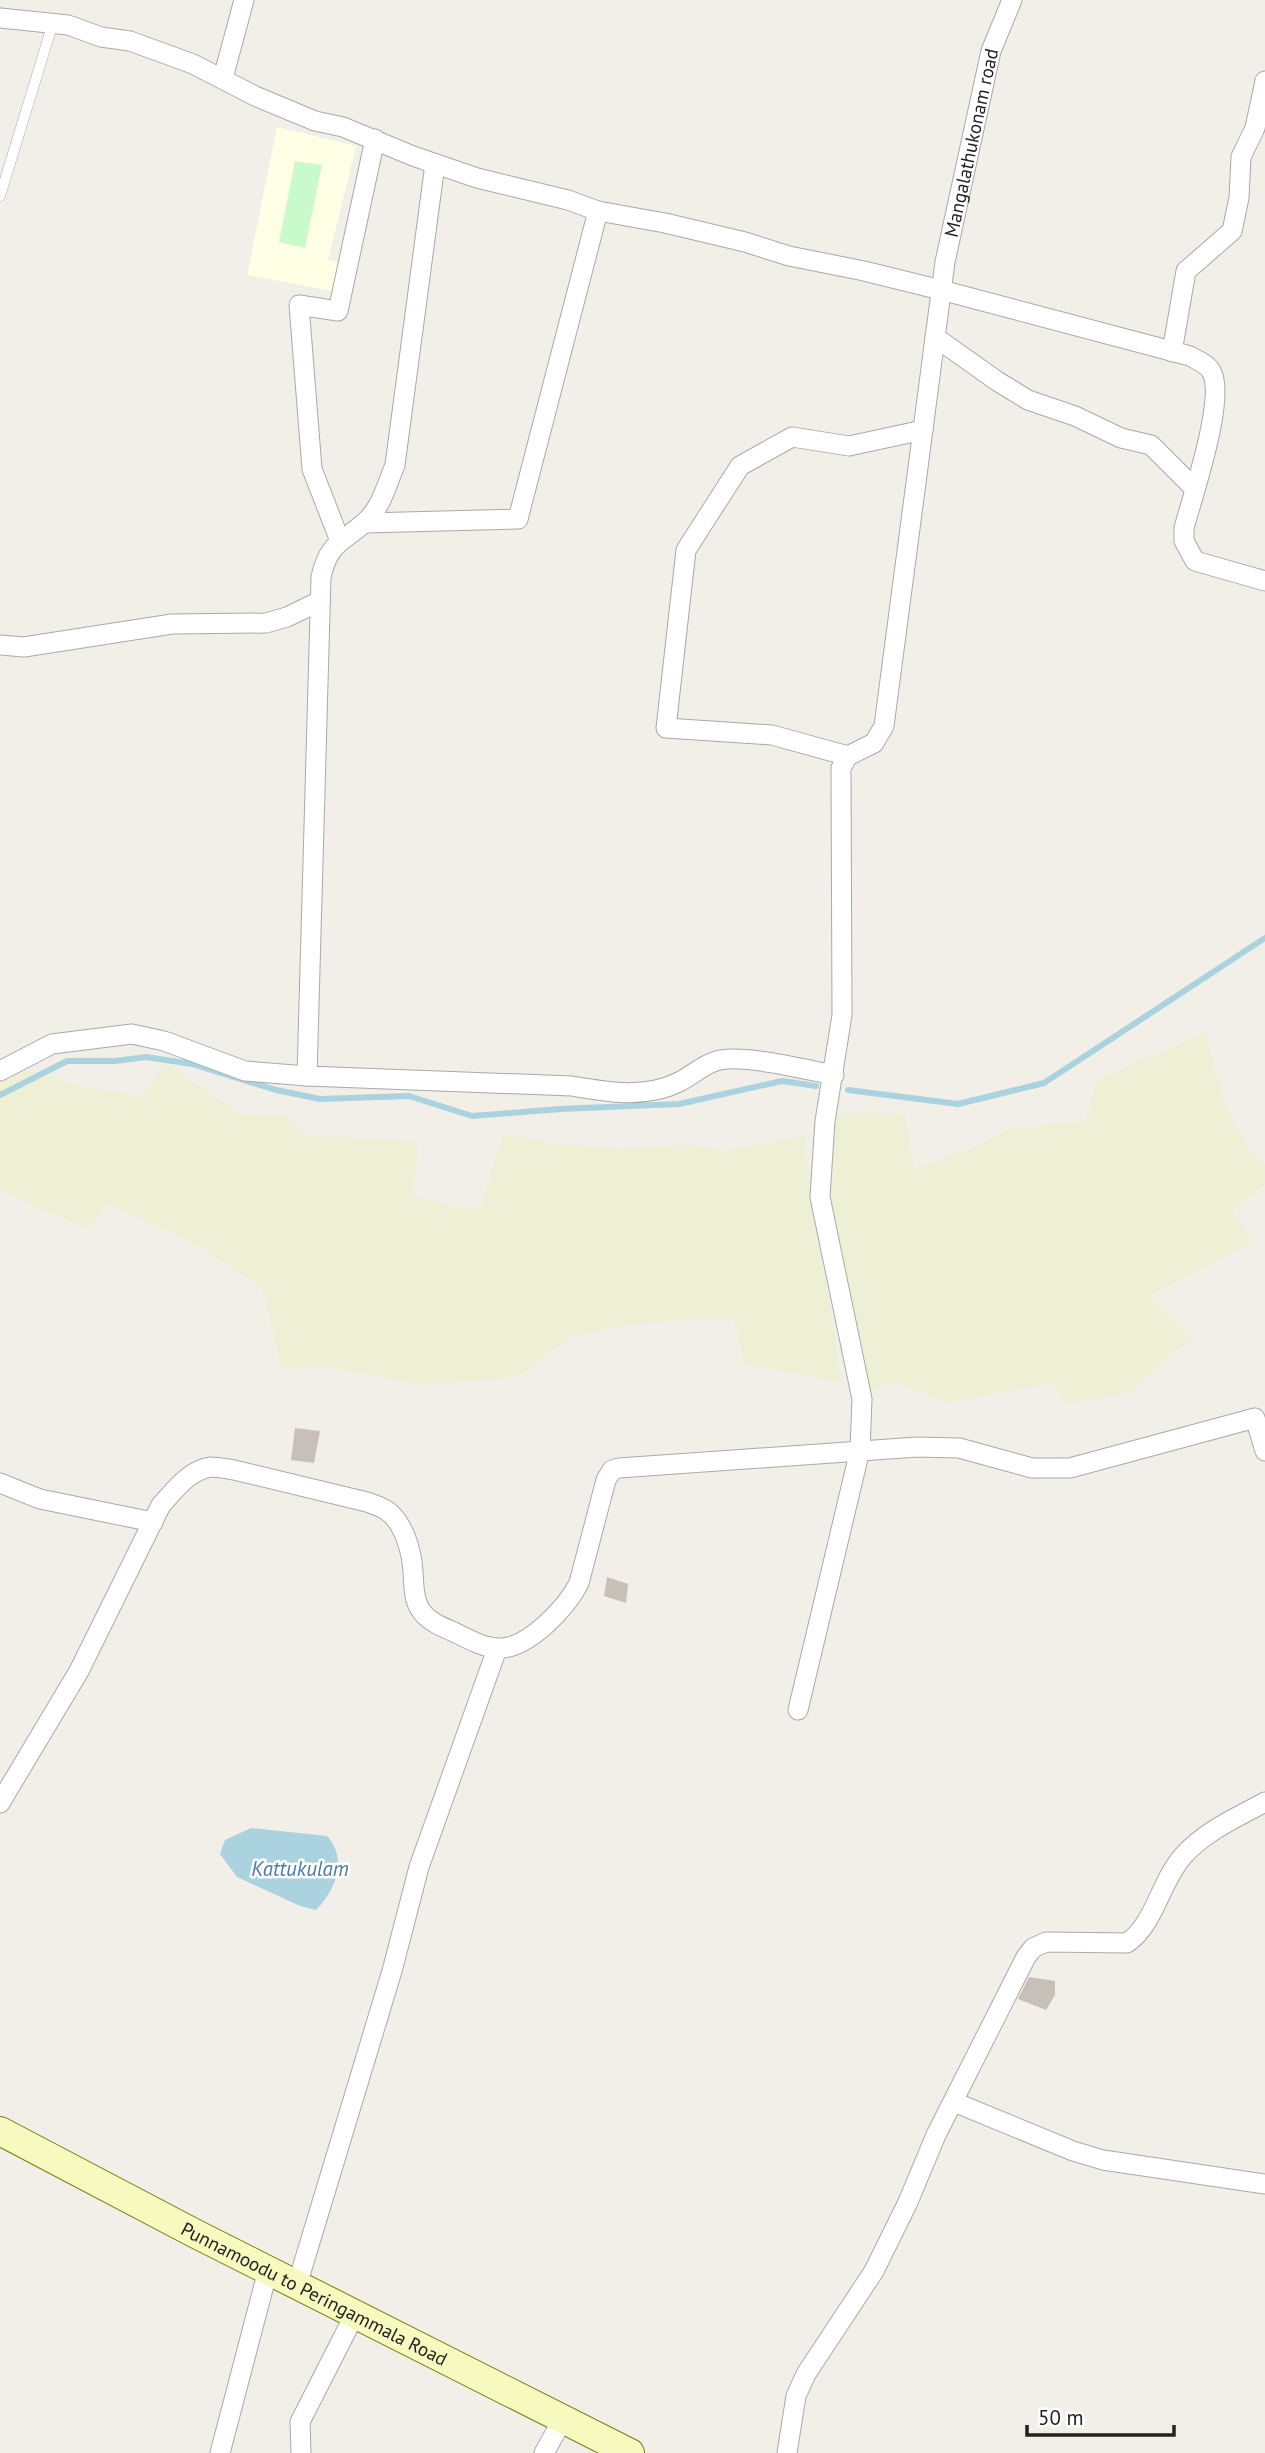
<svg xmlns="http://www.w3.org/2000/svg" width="1265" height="2453" viewBox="0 0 1265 2453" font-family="'PT Sans',sans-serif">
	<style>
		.education { fill: #ffffe5 }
		.farmland { fill: #eef0d5 }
		.park { fill: #c8facc }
		.water { fill: #aad3df }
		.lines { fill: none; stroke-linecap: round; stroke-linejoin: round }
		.stream { stroke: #aad3df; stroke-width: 6 }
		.building { fill: #c7bfb8 }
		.lane-casing { stroke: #a9a9a9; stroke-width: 11 }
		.street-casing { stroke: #a9a9a9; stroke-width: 21 }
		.secondary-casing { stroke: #707d05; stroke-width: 30 }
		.lane { stroke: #fff; stroke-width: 10 }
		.street { stroke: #fff; stroke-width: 19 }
		.secondary { stroke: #f7fabf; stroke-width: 28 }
		.labels { text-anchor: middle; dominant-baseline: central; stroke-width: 5; stroke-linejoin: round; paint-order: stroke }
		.street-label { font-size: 19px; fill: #222; stroke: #fff }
		.water-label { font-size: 21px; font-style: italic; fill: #4a7aab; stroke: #fff }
	</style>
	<rect width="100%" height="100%" fill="#f2efe9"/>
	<polygon class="education" points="277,127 356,146 328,260 339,262 332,291 247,275"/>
	<g class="farmland">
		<polygon points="1205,1033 1226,1106 1250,1153 1265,1166 1265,1185 1232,1211 1253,1242 1149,1295 1192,1337 1130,1393 1066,1404 1053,1383 947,1403 893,1381 859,1398 824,1193 828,1145 838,1113 905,1114 914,1169 979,1145 1008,1129 1085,1121 1097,1079"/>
		<polygon points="166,1063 212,1096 245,1115 285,1115 305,1135 418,1142 414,1195 451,1206 480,1208 503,1133 552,1143 617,1149 690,1145 724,1151 805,1136 813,1213 832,1316 841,1382 744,1364 734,1318 630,1324 571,1337 518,1377 426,1385 318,1366 282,1371 262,1287 196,1245 106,1202 89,1229 41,1209 0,1189 0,1079 29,1069 70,1084 142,1097"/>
	</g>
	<polygon class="park" points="295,161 322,165 305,248 279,242"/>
	<path class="water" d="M251,1828L327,1836C348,1859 336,1890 316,1910L300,1906L237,1877L220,1854L225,1840Z"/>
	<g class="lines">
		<g class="stream">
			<polyline points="848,1090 958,1104 1044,1083 1265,938"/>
			<polyline points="0,1095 67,1061 115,1061 146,1057 192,1064 276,1090 320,1099 409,1096 472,1116 560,1109 679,1104 782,1081 816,1086"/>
		</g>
	</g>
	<g class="building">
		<polygon points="295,1428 320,1431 314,1463 291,1460"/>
		<polygon points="607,1577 628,1584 626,1603 604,1596"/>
		<polygon points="1029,1977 1055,1981 1055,1995 1046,2010 1018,1999"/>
	</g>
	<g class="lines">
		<defs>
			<polyline id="lane" points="0,196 53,23"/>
			<g id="street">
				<path d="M0,18L68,25L101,37L130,41L193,64L255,96L315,121L343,127L413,156L477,178L568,200L598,211L665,223L745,242L789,256L864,271L941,290L1190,356C1197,360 1207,364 1211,371C1227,396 1192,498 1184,528V541L1195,561L1265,581"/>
				<polyline points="223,78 244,0"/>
				<path d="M435,164L395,465C387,484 381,509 364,523C340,544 329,543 321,577L307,1076L572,1086C607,1092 645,1099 679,1082C691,1076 703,1065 716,1061C740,1053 807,1070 834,1075"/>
				<polyline points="935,337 997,381 1028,400 1075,416 1121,438 1151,445 1195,489"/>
				<polyline points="1172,352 1186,271 1232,231 1239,198 1241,157 1255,128 1265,81"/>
				<polyline points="365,523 518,519 598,211"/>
				<polyline points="340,541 312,469 299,305 338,311 375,139"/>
				<polyline points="0,645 24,647 172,624 266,623 287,617 320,601"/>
				<polyline points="848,756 772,735 666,728 686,550 740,466 792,437 849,446 923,430"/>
				<polyline points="0,1071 52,1044 132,1034 164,1041 245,1071 307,1076"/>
				<polyline points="0,1483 40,1499 153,1522"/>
				<path id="s1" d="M798,1710L860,1450L862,1399L820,1197L825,1121L842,1015L841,768L848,756L874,743L884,726L945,262L991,51L1012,0"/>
				<path d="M0,1803L79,1671L161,1505C175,1490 189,1470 211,1467C218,1467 227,1469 234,1470L367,1502C373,1504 381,1507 386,1510C404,1522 412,1552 413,1572C414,1584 413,1598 420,1609C427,1621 442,1627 454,1632C468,1639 484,1648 499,1648C528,1649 567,1607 579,1583L606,1480L612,1470L619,1468L917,1447L959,1448L1032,1468H1070L1255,1418L1265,1451"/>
				<polyline points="954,2102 1073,2151 1103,2160 1265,2184"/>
				<polyline points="297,2285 392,1971 419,1867 497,1649"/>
				<polyline points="220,2453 268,2270"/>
				<polyline points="301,2453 300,2422 355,2314"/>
				<polyline points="544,2453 563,2419"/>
				<path d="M787,2453L796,2396L806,2374L874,2271L908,2202L936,2135L1026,1957L1033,1948L1046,1942L1127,1943C1155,1924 1160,1882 1183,1856C1205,1831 1236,1818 1265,1802"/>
			</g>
			<g id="secondary">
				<path id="s2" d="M0,2131L194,2233L630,2453"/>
			</g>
		</defs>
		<use href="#lane" class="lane-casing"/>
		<use href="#street" class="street-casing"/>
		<use href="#secondary" class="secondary-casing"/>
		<use href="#lane" class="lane"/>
		<use href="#street" class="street"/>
		<use href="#secondary" class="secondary"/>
	</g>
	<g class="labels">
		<g class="street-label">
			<text stroke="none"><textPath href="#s1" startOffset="1608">Mangalathukonam road</textPath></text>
			<text stroke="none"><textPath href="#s2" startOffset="354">Punnamoodu to Peringammala Road</textPath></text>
		</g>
		<g class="water-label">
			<text x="300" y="1868">Kattukulam</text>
		</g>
	</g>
	<path d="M1027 2425v10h147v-10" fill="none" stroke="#222222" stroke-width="3.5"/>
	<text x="1038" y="2425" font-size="21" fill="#222222" stroke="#ffffff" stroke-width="5" paint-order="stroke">50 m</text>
</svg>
